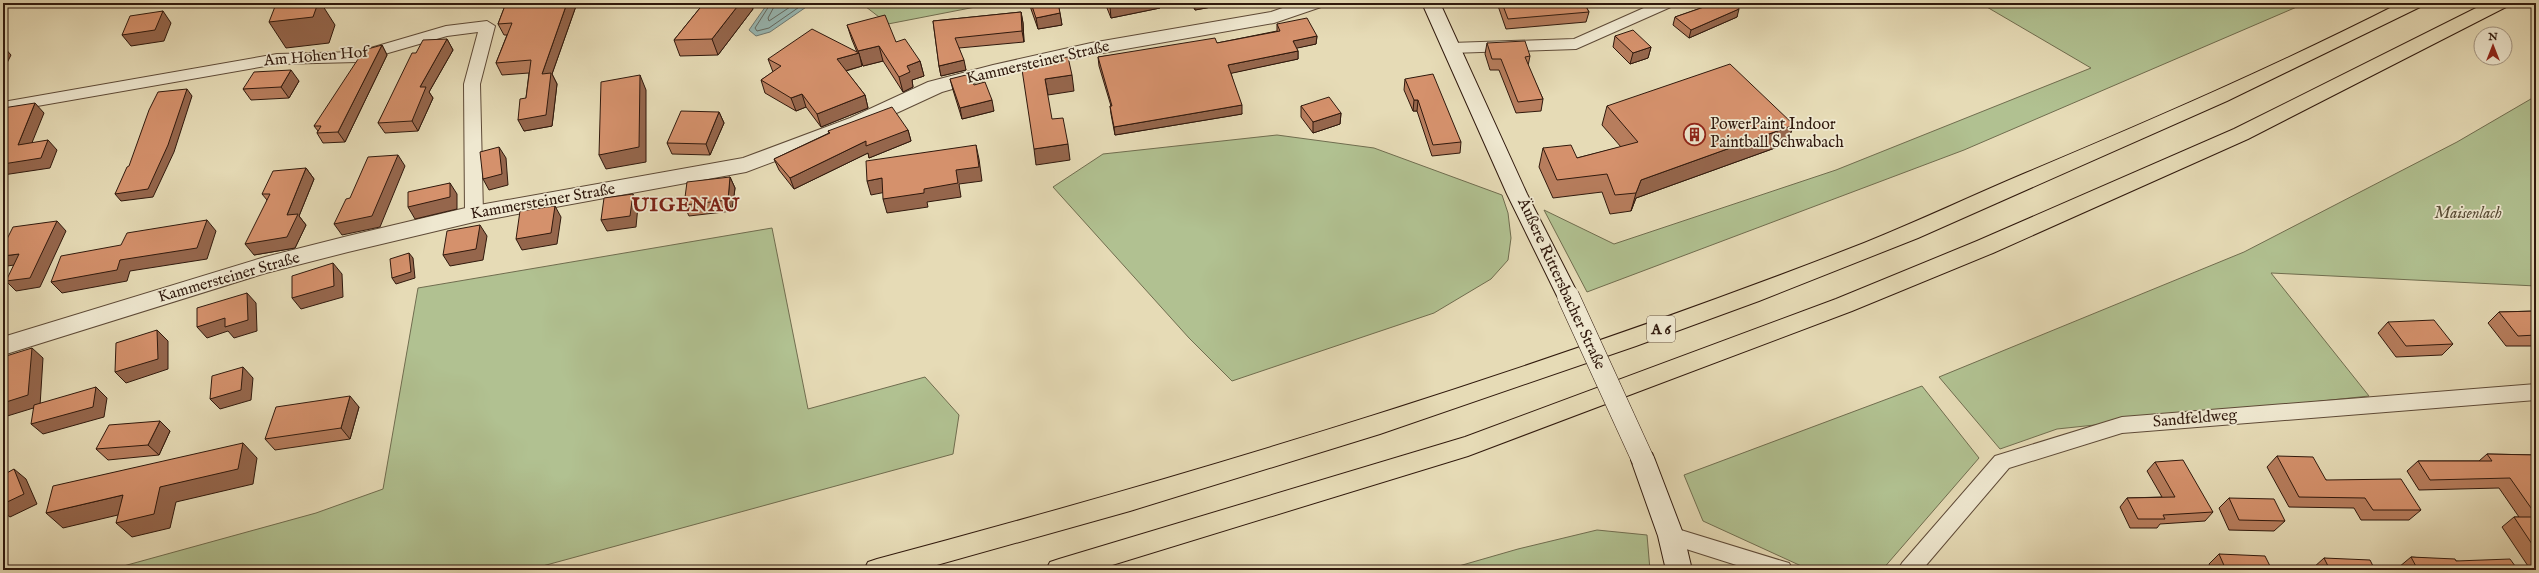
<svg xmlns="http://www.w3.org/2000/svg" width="2539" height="573" viewBox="0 0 2539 573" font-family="'IM FELL English',serif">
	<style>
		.green { fill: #b1c191; stroke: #706d4f }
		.water { fill: #98b9b5; stroke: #6e7972 }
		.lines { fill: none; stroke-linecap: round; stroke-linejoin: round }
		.shore { stroke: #646961; stroke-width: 1 }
		.minor-casing { stroke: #5e4a37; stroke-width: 2 }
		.tertiary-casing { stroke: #5e4a37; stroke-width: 2 }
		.secondary-casing { stroke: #30190d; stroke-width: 2 }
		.motorway-casing { stroke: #30190d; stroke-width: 2 }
		.minor { fill: #efe8d0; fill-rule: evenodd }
		.tertiary { fill: #efe8d0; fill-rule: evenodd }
		.secondary { fill: #efe8d0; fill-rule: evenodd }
		.motorway { fill: #e6dbb6; fill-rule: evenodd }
		.secondary-bridge-casing { stroke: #30190d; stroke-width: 23; stroke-linecap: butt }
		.secondary-bridge { stroke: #efe8d0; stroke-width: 22 }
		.wall { fill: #b77d5d; stroke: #30190d }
		.shaded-wall { fill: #95664c; stroke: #30190d }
		.building { fill: #d5916c; stroke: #30190d }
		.labels { text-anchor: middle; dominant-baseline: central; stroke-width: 3.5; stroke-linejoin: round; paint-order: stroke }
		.shield { fill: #efe8d0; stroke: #695748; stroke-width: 1 }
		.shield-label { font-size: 15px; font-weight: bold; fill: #30190d }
		.street-label { font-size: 16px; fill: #30190d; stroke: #efe8d0 }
		.poi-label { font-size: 16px; fill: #30190d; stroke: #efe8d0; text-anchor: start }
		.park-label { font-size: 16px; font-style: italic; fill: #574b35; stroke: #efe8d0 }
		.district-label { font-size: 20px; font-weight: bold; letter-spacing: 1px; fill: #7a1f14; stroke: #efe8d0 }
	</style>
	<rect width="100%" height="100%" fill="#e6dbb6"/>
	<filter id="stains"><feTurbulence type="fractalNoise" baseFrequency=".005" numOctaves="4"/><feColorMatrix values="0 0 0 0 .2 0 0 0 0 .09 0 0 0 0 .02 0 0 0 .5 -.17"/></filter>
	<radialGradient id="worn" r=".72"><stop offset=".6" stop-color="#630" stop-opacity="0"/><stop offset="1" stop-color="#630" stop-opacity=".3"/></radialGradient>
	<g class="green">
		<polygon points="861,3 996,3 888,24"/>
		<polygon points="1980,3 2306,3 1964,150 1587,292 1544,210 1614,244 1836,170 2091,68"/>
		<polygon points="2536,96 2536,286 2271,273 2369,396 2057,429 2000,449 1939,377 2244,252 2457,142"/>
		<polygon points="1277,135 1374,148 1502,195 1508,213 1511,238 1508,260 1491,279 1434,313 1232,381 1189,338 1053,187 1103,154"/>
		<polygon points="772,228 808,409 925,377 959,415 953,454 528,570 109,570 316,513 383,489 418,288"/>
		<polygon points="1922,386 1979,458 1882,570 1810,570 1703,521 1684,475"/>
		<polygon points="1597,530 1647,535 1650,570 1445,570 1518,549"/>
	</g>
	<polygon class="water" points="768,3 812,3 770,32 756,36 749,30"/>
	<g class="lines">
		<g class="shore">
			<polyline points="771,3 755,28 757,31 769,28 805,3"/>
			<polyline points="776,3 768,18 769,21 796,3"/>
		</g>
		<defs>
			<g id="minor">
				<polygon points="1655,3 1675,3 1673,6 1576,49 1451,53 1443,48 1451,43 1574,39"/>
				<polygon points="487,21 495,26 480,84 483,214 480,218 474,220 468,218 465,214 464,84 478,32 447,36 357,62 277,64 3,112 3,102 277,54 357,52 446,26"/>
				<polygon points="2536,384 2536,400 2122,433 2009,468 1922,570 1898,570 1902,563 1995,456 2122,417"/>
				<polygon points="1671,527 1782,561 1789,563 1793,570 1752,570 1664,542 1661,536 1664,530"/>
			</g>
			<polygon id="tertiary" points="1297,3 1324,3 1321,7 1274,23 1091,55 994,77 942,92 864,128 746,172 474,222 348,252 266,273 3,355 3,337 265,257 348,236 474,206 743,158 850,118 928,82 993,65 1091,43 1271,12"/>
			<g id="secondary">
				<polygon points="1422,3 1440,3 1527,194 1579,296 1576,302 1568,304 1560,302 1557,296 1507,194"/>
				<polygon points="1643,450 1652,453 1655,460 1684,536 1692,570 1666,570 1658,536 1631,460 1634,453"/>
			</g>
			<g id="motorway">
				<path d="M2400,3H2423L2420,7L2227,101L1918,238L1759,301L1636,346L1380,434L1130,511L919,570H864L868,562L877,559C1211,470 1541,369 1864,243C1919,221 1973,195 2028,172C2154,119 2278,65 2400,3Z"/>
				<polygon points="2486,3 2509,3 2506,7 2248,139 1993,253 1852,311 1468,456 1096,570 1046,570 1050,562 1059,559 1465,437 1836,299 1977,241 2234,129"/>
			</g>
		</defs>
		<use href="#minor" class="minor-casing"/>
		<use href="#tertiary" class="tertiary-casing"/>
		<use href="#secondary" class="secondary-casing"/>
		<use href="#motorway" class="motorway-casing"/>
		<use href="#minor" class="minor"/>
		<use href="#tertiary" class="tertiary"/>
		<use href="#secondary" class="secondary"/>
		<use href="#motorway" class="motorway"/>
		<defs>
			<polyline id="secondary-bridge" points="1568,296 1643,460"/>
		</defs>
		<use href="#secondary-bridge" class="secondary-bridge-casing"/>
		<use href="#secondary-bridge" class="secondary-bridge"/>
	</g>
	<g class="wall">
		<polygon points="506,3 582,3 581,6 576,6 552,74 557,84 552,126 524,131 526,98 529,73 502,75 496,63 507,35 504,35 498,24"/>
		<polygon points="704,3 751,3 753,9 718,55 680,56 674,40"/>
		<polygon points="1030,3 1058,3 1062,25 1038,29 1031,9"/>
		<polygon points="1105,3 1160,3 1160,8 1111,18"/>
		<polygon points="1191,3 1233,3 1195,10"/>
		<polygon points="1497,3 1584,3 1589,12 1586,22 1506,29"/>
		<polygon points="1702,3 1738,3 1737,17 1689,38 1673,25 1675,17 1701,8"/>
		<polygon points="1021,12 1023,23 1024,42 959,48 966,70 941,76 939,66 933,21"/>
		<polygon points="1277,24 1317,36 1316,44 1296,48 1298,51 1298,59 1231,73 1242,114 1115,135 1111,114 1110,106 1111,106 1099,66 1098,57 1217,43 1277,31"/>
		<polygon points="847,25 896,42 920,61 924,76 912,80 913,87 903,92 883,61 863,66 862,64 862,66 846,71 865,95 868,108 821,127 806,107 796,111 765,93 761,80 773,72 768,59 857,52 852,40"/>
		<polygon points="1615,36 1651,47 1648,58 1630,64 1613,47"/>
		<polygon points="447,39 453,50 429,92 433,98 418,131 385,133 378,123 416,53"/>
		<polygon points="1487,43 1530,56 1528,66 1543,99 1541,111 1516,113 1499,70 1490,70 1485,54"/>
		<polygon points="382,45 387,55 345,142 323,143 317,133 318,131 314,126"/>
		<polygon points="950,79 974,85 994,111 962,119 953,90"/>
		<polygon points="1405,79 1461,142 1460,153 1432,156 1417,111 1413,111 1404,90"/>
		<polygon points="299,81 289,98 251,100 243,89"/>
		<polygon points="1301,106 1341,113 1340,124 1313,133 1301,117"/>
		<polygon points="1607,106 1794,125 1786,144 1636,198 1631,211 1610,214 1602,192 1553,198 1539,167 1543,148 1577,158 1621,147 1602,125"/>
		<polygon points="719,112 724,123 710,155 672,154 667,143"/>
		<polygon points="908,130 911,141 869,158 868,153 794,189 779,170 774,159 829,133 828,131"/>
		<polygon points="306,168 314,179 299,216 306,225 295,248 254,255 267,200 262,194"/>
		<polygon points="730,177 735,188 732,211 689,216 684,205"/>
		<polygon points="2536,311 2536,346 2506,346 2488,323 2499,312"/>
		<polygon points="2388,322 2453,344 2442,355 2396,357 2378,333"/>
		<polygon points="359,407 350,439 275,450 265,439"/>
		<polygon points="160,421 170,431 159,455 108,460 96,449"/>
		<polygon points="2487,454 2536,455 2536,566 2528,566 2502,527 2514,517 2519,517 2499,488 2419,490 2407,471 2418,461 2479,461"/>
		<polygon points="2277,456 2326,480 2421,510 2409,520 2361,520 2354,508 2289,507 2267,467"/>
		<polygon points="2155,462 2213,512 2205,521 2160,524 2157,528 2130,528 2120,507 2127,498 2162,497 2147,471"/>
		<polygon points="2229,498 2285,521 2274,531 2229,530 2219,508"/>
		<polygon points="2219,554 2272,570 2211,570 2209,564"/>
		<polygon points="2411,557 2456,561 2518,570 2401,570 2399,567"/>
		<polygon points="2324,558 2375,570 2314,570 2313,568"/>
	</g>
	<g class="shaded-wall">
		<polygon points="318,3 321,3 335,25 329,43 286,48 269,22"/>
		<polygon points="567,3 574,3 576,6 552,74 557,84 552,126 524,131 518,120 542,74"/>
		<polygon points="740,3 751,3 753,9 718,55 712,39"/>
		<polygon points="1131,3 1160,3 1160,8 1111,18 1110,7"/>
		<polygon points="1194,3 1233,3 1195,10"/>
		<polygon points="1739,9 1737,17 1689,38 1691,30"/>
		<polygon points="163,11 171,23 164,41 131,46 122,35"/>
		<polygon points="1021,12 1023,23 1024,42 1022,31"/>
		<polygon points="1060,13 1062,25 1038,29 1036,18"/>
		<polygon points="1317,36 1316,44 1293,49 1293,41"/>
		<polygon points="447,39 453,50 429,92 433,98 418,131 412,121 420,87"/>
		<polygon points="382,45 387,55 345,142 338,132"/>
		<polygon points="3,46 11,55 3,71"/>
		<polygon points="879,46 883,61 863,66 858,51"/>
		<polygon points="1651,47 1648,58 1630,64 1633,53"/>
		<polygon points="1298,51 1298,59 1228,74 1228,65"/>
		<polygon points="859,53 862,66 841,72 837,59"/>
		<polygon points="964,60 966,70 941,76 939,66"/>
		<polygon points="920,61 924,76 912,80 913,87 903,92 899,77 907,66"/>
		<polygon points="291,70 299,81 289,98 281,87"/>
		<polygon points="640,75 646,90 646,162 606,169 599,155"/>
		<polygon points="1072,75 1074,91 1048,95 1045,79"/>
		<polygon points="187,89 192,96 174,152 153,197 121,201 115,194"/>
		<polygon points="802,94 806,107 796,111 791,98"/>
		<polygon points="865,95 868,108 821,127 817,114"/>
		<polygon points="992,100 994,111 962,119 960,108"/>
		<polygon points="1414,100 1418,100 1417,111 1413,111"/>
		<polygon points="35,103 44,113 27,155 18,145"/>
		<polygon points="1242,105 1242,114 1115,135 1114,127"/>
		<polygon points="719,112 724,123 710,155 706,144"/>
		<polygon points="1341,113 1340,124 1313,133 1313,122"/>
		<polygon points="1794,125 1786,144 1636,198 1631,211 1636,193 1641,180"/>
		<polygon points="908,130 911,141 869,158 868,153 794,189 790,178 866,141"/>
		<polygon points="48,140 57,150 50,168 3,175 3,164"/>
		<polygon points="1068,144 1070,160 1036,165 1034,149"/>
		<polygon points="976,145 979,159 982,181 959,184 961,197 927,202 928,207 887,213 883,199 924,189 956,170"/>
		<polygon points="499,147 506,158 508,185 489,190 483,179"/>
		<polygon points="398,155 405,166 380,227 342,235 334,224"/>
		<polygon points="306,168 314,179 299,216 306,225 295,248 254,255 245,244 287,215"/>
		<polygon points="730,177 735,188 732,211 728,200"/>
		<polygon points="882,178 886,192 871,195 867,181"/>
		<polygon points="450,183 457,194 457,209 415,219 408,207"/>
		<polygon points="633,194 638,206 636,227 607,231 601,220"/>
		<polygon points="555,206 561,217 557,244 522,250 516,239"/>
		<polygon points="207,220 216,231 207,259 130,271 127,281 62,293 51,282 120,260"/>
		<polygon points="57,221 66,231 40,287 16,291 6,281"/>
		<polygon points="480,225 487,236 483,260 450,266 443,255"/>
		<polygon points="409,253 413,258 415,278 396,284 392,278"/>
		<polygon points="19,254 29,263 7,266 3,262 3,256"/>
		<polygon points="333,263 342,274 343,297 301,309 292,298"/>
		<polygon points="247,293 256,303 257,331 234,338 228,331 207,338 197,327"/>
		<polygon points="157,330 168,341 168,369 126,383 115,372"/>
		<polygon points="32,348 43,358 40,406 4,417 3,416 3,403"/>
		<polygon points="243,367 253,378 251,400 220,409 210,399"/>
		<polygon points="96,387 107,398 104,417 43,434 31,424"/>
		<polygon points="350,396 359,407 350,439 341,428"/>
		<polygon points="160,421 170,431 159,455 148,445"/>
		<polygon points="243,443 257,458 253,484 176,502 170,528 132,537 116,523 160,487"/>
		<polygon points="14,469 26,479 37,504 10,517 3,512 3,504"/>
		<polygon points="123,495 139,510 63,528 46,513"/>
	</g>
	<g class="building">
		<polygon points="288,3 318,3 313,17 269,22 276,4"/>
		<polygon points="506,3 567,3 542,74 551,73 546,115 518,120 520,99 526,98 531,60 496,63 512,23 498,24"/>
		<polygon points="704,3 740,3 712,39 674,40"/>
		<polygon points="1031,3 1058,3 1060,13 1036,18"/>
		<polygon points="1108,3 1131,3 1110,7"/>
		<polygon points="1502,3 1584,3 1589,12 1508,19"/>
		<polygon points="1703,3 1738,3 1739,9 1691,30 1675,17 1704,7"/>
		<polygon points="163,11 155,30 122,35 130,16"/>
		<polygon points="1021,12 1022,31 955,38 964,60 939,66 933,21"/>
		<polygon points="885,15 896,42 905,39 920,61 907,66 910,72 899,77 879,46 858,51 847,25"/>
		<polygon points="1307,18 1317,36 1293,41 1298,51 1228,65 1242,105 1114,127 1110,106 1112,106 1098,57 1215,38 1217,43 1280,31 1277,24"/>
		<polygon points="812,29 859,53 837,59 865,95 817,114 802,94 791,98 761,80 781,66 768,59"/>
		<polygon points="1633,30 1651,47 1633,53 1615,36"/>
		<polygon points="447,39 420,87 426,87 412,121 378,123 412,53 416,53 423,40"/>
		<polygon points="1525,41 1530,56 1525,57 1543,99 1518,102 1501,59 1492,59 1487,43"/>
		<polygon points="382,45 338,132 317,133 321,126 314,126 364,50"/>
		<polygon points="1068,57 1072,75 1045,79 1052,119 1063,118 1068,144 1034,149 1021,63"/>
		<polygon points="1730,64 1794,125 1641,180 1636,193 1615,195 1607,174 1557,180 1543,148 1571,145 1577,158 1638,142 1607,106"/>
		<polygon points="291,70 281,87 243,89 254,72"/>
		<polygon points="970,74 974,85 985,82 992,100 960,108 950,79"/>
		<polygon points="1433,74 1461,142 1433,145 1418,100 1414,100 1405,79"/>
		<polygon points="640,75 639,147 599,155 601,82"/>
		<polygon points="187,89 168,145 148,189 115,194 127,167 129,166 149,110 158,92"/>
		<polygon points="1329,97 1341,113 1313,122 1301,106"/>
		<polygon points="35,103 18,145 48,140 41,158 3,164 3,108"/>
		<polygon points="892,107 908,130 866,146 866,141 790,178 774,159 830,133 828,131"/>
		<polygon points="681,111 719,112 706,144 667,143"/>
		<polygon points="976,145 979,167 956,170 958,183 924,189 924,193 883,199 882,178 867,181 866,161"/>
		<polygon points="499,147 502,174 483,179 480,152"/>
		<polygon points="398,155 372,216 334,224 346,199 350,198 368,157"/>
		<polygon points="306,168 287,215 298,214 287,237 245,244 270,194 262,194 273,171"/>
		<polygon points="730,177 728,200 684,205 687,182"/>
		<polygon points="450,183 450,197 408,207 408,192"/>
		<polygon points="633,194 630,216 601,220 604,198"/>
		<polygon points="555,206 551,233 516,239 520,211"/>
		<polygon points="207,220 197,248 120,260 117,270 51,282 61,256 121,245 127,233"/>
		<polygon points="57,221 30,278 6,281 19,254 3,256 3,247 13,227"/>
		<polygon points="480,225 476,249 443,255 447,231"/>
		<polygon points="409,253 411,272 392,278 390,259"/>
		<polygon points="333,263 334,286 292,298 292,276"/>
		<polygon points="247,293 248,320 225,327 225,318 197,327 197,308"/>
		<polygon points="2536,311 2536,335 2518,336 2499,312"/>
		<polygon points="2434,320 2453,344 2406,346 2388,322"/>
		<polygon points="157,330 158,359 115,372 116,343"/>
		<polygon points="32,348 28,395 3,403 3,357"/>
		<polygon points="243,367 241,390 210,399 212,376"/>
		<polygon points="96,387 93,407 31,424 34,405"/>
		<polygon points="350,396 341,428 265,439 276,407"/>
		<polygon points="160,421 148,445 96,449 109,425"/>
		<polygon points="243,443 238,469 160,487 154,514 116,523 123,495 46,513 53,486"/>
		<polygon points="2487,454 2536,455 2536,515 2510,478 2430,480 2418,461 2492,461"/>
		<polygon points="2277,456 2313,457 2326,480 2401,479 2421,510 2373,510 2365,498 2299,497"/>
		<polygon points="2183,460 2213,512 2163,515 2165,519 2138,519 2127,498 2175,497 2155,462"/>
		<polygon points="14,469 24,494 3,504 3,475"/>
		<polygon points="2229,498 2274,499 2285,521 2239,520"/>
		<polygon points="2514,517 2536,517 2536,550"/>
		<polygon points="2219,554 2265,556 2272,570 2226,570"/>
		<polygon points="2411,557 2455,559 2456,561 2510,559 2518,570 2418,570"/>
		<polygon points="2324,558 2370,560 2375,570 2330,570"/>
	</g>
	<defs>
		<symbol id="building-ring" viewBox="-11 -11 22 22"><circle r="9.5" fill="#efe8d0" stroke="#8f2418" stroke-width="1.5"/><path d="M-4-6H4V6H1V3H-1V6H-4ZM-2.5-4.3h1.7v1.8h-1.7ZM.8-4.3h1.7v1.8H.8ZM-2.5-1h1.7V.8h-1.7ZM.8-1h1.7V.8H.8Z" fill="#8f2418"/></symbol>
	</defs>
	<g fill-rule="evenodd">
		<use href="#building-ring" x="1682" y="122" width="25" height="25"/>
	</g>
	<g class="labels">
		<rect class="shield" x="1647" y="316" width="28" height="26" rx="3"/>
		<g class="shield-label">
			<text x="1661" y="329">A 6</text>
		</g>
		<g class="street-label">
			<text transform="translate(316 57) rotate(-5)">Am Hohen Hof</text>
			<text transform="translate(1038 63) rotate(-13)">Kammersteiner Straße</text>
			<text transform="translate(543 202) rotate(-10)">Kammersteiner Straße</text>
			<text transform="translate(229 278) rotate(-16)">Kammersteiner Straße</text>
			<text transform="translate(1561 284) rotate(65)">Äußere Rittersbacher Straße</text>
			<text transform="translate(2195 419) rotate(-5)">Sandfeldweg</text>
		</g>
		<g class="poi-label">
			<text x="1710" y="125">PowerPaint Indoor<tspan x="1710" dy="18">Paintball Schwabach</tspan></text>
		</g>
		<g class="park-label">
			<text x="2468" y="214">Maisenlach</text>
		</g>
		<g class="district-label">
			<text x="686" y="205">UIGENAU</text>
		</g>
	</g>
	<rect width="2539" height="573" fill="none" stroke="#e6dbb6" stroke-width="16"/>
	<rect x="4" y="4" width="2531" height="565" fill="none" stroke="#30190d" stroke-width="2"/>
	<rect x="8" y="8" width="2523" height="557" fill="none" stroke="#30190d"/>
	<g transform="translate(2493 46)"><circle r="19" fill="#efe8d0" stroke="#a39582"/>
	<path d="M0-3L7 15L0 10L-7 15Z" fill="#8f2418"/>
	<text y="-6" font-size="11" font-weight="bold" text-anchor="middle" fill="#30190d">N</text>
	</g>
	<rect width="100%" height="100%" filter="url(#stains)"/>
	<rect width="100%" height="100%" fill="url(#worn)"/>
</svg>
